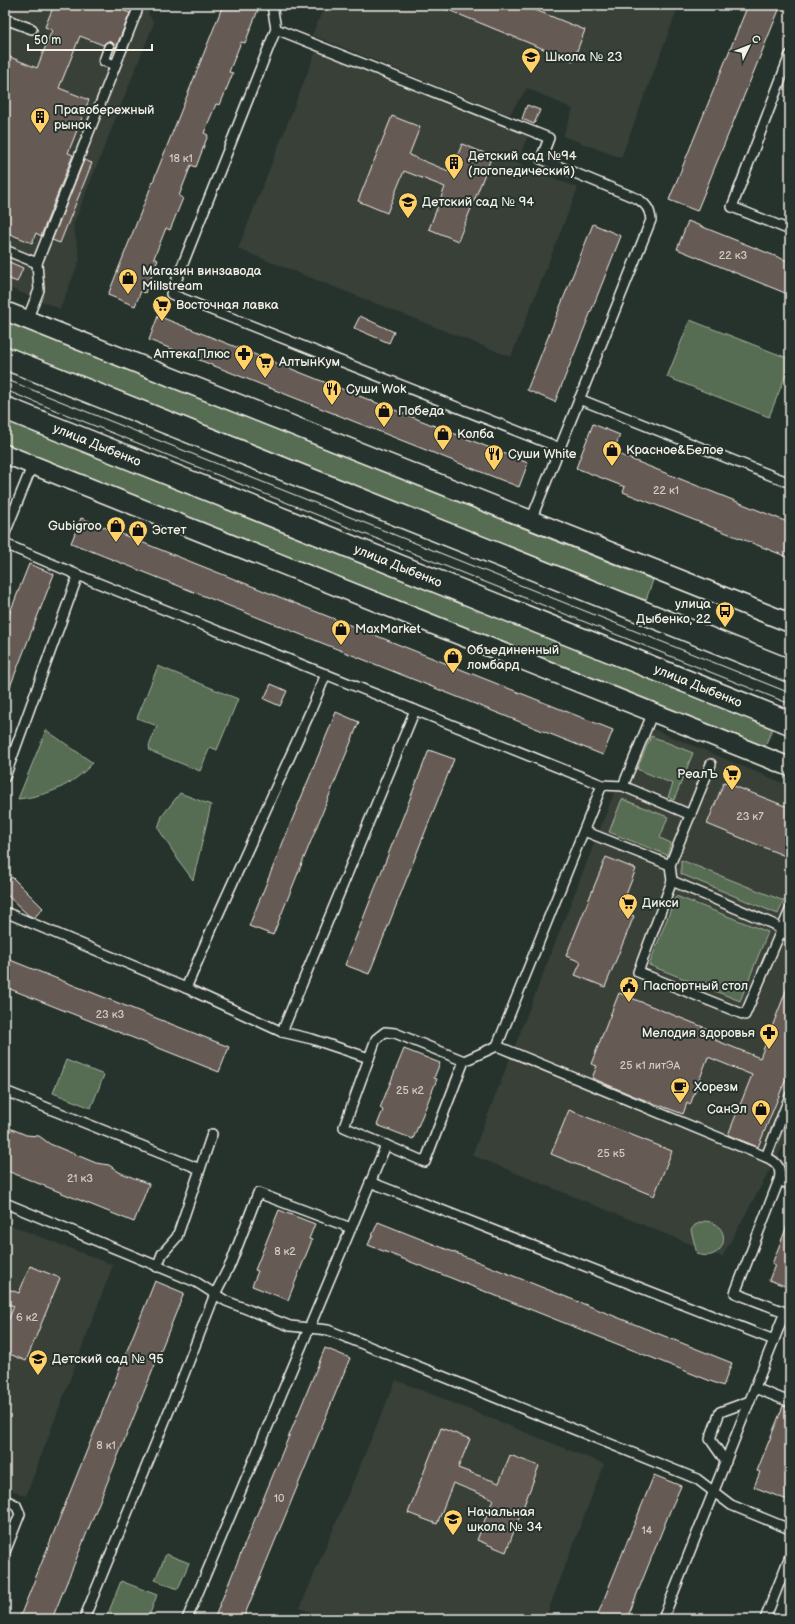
<svg xmlns="http://www.w3.org/2000/svg" width="795" height="1624" viewBox="0 0 795 1624" font-family="'Balsamiq Sans',sans-serif">
	<style>
		.built { fill: #393f39 }
		.green { fill: #566d52; stroke: #a5af9d }
		.building { fill: #665a55; stroke: #f4f1e8 }
		.lines { fill: none; stroke-linecap: round; stroke-linejoin: round }
		.lane-casing { stroke: #f4f1e8; stroke-width: 12 }
		.street-casing { stroke: #f4f1e8; stroke-width: 21 }
		.secondary-casing { stroke: #f4f1e8; stroke-width: 25 }
		.lane { stroke: #26332d; stroke-width: 9 }
		.street { stroke: #26332d; stroke-width: 18 }
		.secondary { stroke: #26332d; stroke-width: 22 }
		.tram { stroke: #f4f1e8; stroke-width: 1 }
		.labels { text-anchor: middle; dominant-baseline: central; stroke-width: 4; stroke-linejoin: round; paint-order: stroke }
		.number-label { font-size: 11px; fill: #d0cbc3 }
		.poi-label { font-size: 13px; fill: #f4f1e8; stroke: #26332d; text-anchor: start }
		.street-label { font-size: 13px; fill: #f4f1e8; stroke: #26332d }
	</style>
	<rect width="100%" height="100%" fill="#26332d"/>
	<filter id="ink" filterUnits="userSpaceOnUse"><feTurbulence type="fractalNoise" baseFrequency=".025" numOctaves="2"/><feDisplacementMap in="SourceGraphic" scale="8" xChannelSelector="R" yChannelSelector="G"/><feConvolveMatrix kernelMatrix="1 2 1 2 8 2 1 2 1" color-interpolation-filters="sRGB"/></filter>
	<g filter="url(#ink)">
		<g class="built">
			<polygon points="5,5 151,5 148,14 154,23 73,225 80,259 60,309 5,286"/>
			<polygon points="325,5 679,5 621,158 563,136 573,109 527,88 509,115 312,35"/>
			<polygon points="316,51 528,136 517,163 578,188 511,357 238,249"/>
			<polygon points="641,724 790,786 790,1127 783,1146 722,1257 472,1155"/>
			<polygon points="5,1223 113,1265 26,1496 5,1487"/>
			<polygon points="396,1380 604,1464 545,1619 329,1619 300,1608"/>
		</g>
		<g class="green">
			<polygon points="690,320 790,359 790,364 769,417 667,377"/>
			<polygon points="5,321 653,580 646,600 606,589 5,349"/>
			<polygon points="5,416 774,725 764,748 5,444"/>
			<polygon points="158,666 238,699 217,750 210,747 200,771 150,751 149,746 157,726 137,718"/>
			<path d="M46,730L93,763C71,786 50,795 18,799Z"/>
			<polygon points="651,736 693,753 674,800 668,797 673,784 637,769"/>
			<polygon points="180,793 211,805 193,880 179,861 158,828 162,816"/>
			<polygon points="622,799 668,817 660,838 671,843 667,855 609,832"/>
			<polygon points="681,860 784,901 778,914 681,874"/>
			<polygon points="676,896 768,932 740,1001 649,965"/>
			<polygon points="66,1060 104,1075 91,1108 53,1093"/>
			<path d="M705,1221C735,1224 726,1264 697,1254L691,1230L695,1225Z"/>
			<polygon points="166,1554 189,1563 178,1589 155,1580"/>
			<polygon points="121,1581 157,1595 148,1619 106,1619"/>
		</g>
		<g class="building">
			<polygon points="54,5 109,5 130,13 115,50 115,46 111,42 108,41 103,45 80,36 59,88 89,100 68,153 73,155 41,236 36,233 32,243 5,232 5,55 37,68 52,30 45,27"/>
			<polygon points="223,5 256,5 254,8 258,10 245,43 241,42 229,72 233,73 220,105 216,104 204,133 208,135 196,167 191,165 179,196 183,198 170,230 166,228 154,258 158,260 145,293 141,291 135,306 108,295"/>
			<polygon points="436,5 523,5 585,30 573,61"/>
			<polygon points="748,5 781,5 697,211 669,200"/>
			<polygon points="527,105 540,110 534,124 522,119"/>
			<polygon points="392,116 420,127 409,155 451,172 462,144 492,156 458,241 429,229 445,187 404,171 387,213 358,201"/>
			<polygon points="84,160 92,163 60,243 52,240"/>
			<polygon points="688,221 790,262 790,295 677,249"/>
			<polygon points="593,224 621,236 555,402 527,390"/>
			<polygon points="5,260 23,268 17,282 5,277"/>
			<polygon points="158,316 528,463 519,487 149,340"/>
			<polygon points="360,316 394,332 389,343 354,328"/>
			<polygon points="593,424 620,435 613,452 790,523 790,558 623,492 625,487 576,468"/>
			<polygon points="81,518 613,730 603,755 71,543"/>
			<polygon points="29,564 54,574 6,697 5,625"/>
			<polygon points="271,684 287,691 280,706 264,699"/>
			<polygon points="336,712 359,722 273,935 249,926"/>
			<polygon points="429,750 454,759 369,974 345,965"/>
			<polygon points="724,782 790,808 790,858 707,824"/>
			<polygon points="606,857 636,869 620,910 634,916 605,987 575,975 581,962 566,956"/>
			<polygon points="12,877 43,908 34,918 28,915 5,893 5,884"/>
			<polygon points="5,958 229,1047 219,1072 5,987"/>
			<polygon points="789,983 790,1069 758,1147 728,1135 752,1075 708,1057 690,1105 687,1103 683,1114 634,1096 592,1078 597,1066 591,1064 619,993 718,1033 715,1040 760,1058"/>
			<polygon points="404,1049 440,1063 434,1078 437,1079 413,1139 377,1125 383,1110 380,1108"/>
			<polygon points="569,1110 672,1151 654,1196 551,1154"/>
			<polygon points="5,1126 26,1135 39,1136 50,1144 96,1163 109,1165 119,1172 149,1184 134,1222 5,1170"/>
			<polygon points="279,1210 315,1224 309,1239 312,1240 288,1300 252,1286 258,1271 255,1270"/>
			<polygon points="789,1221 790,1221 790,1288 769,1280 775,1265 772,1264"/>
			<polygon points="378,1222 732,1363 723,1386 368,1245"/>
			<polygon points="30,1266 60,1278 26,1361 5,1352 5,1328 14,1306 5,1303 5,1288 19,1293"/>
			<polygon points="155,1281 184,1293 54,1614 53,1619 19,1619"/>
			<polygon points="325,1348 350,1358 243,1619 214,1619"/>
			<polygon points="783,1406 790,1408 790,1501 754,1487 760,1472 757,1471"/>
			<polygon points="441,1428 470,1439 458,1468 499,1483 510,1455 539,1466 506,1552 477,1540 493,1499 453,1483 437,1524 408,1513"/>
			<polygon points="654,1475 681,1486 670,1511 627,1619 596,1619"/>
		</g>
		<g class="lines">
			<defs>
				<g id="lane">
					<polyline points="272,5 276,29 171,294 560,448"/>
					<polyline points="5,19 32,29"/>
					<path d="M276,29L549,138L541,159L638,199C647,205 650,210 651,220L531,520"/>
					<polyline points="109,47 104,61 115,65"/>
					<polyline points="790,55 732,207 790,230"/>
					<polyline points="5,250 37,263"/>
					<polyline points="27,320 39,290 37,263 137,11 137,5"/>
					<polyline points="579,399 790,483"/>
					<polyline points="5,533 33,464"/>
					<polyline points="5,544 78,575 602,785 623,786 691,815"/>
					<polyline points="711,764 670,865 672,881 638,972 745,1015 790,910"/>
					<polyline points="5,777 78,575"/>
					<polyline points="623,786 653,712"/>
					<polyline points="584,831 670,865"/>
					<polyline points="672,881 773,924 790,937"/>
					<polyline points="5,912 186,988 282,1032 312,1039 369,1058"/>
					<polyline points="186,988 213,926 311,710 326,674"/>
					<polyline points="282,1032 415,710"/>
					<polyline points="497,1046 602,785"/>
					<polyline points="464,1061 425,1162 344,1127 376,1039 385,1032 395,1033 464,1061 497,1046 766,1157"/>
					<polyline points="5,1091 200,1169"/>
					<path d="M790,1096L766,1157C777,1162 782,1168 779,1180L735,1293L790,1314"/>
					<polyline points="779,1180 790,1185"/>
					<polyline points="370,1182 774,1340"/>
					<polyline points="5,1203 196,1282 226,1301 290,1326 328,1330 697,1479 731,1505 787,1528 790,1527"/>
					<polyline points="157,1267 162,1254 177,1237 212,1134"/>
					<polyline points="755,1388 790,1402"/>
					<polyline points="726,1462 710,1439 720,1412 750,1401"/>
					<polyline points="5,1500 16,1505 20,1514 5,1552"/>
					<polyline points="84,1619 184,1374 215,1294 231,1263 258,1193 351,1228"/>
					<polyline points="187,1619 386,1145"/>
					<polyline points="663,1619 785,1312"/>
					<polyline points="765,1619 790,1556"/>
				</g>
				<g id="street">
					<polyline points="5,311 790,623"/>
					<polyline points="5,454 790,767"/>
				</g>
				<g id="secondary">
					<polyline points="5,358 790,671"/>
					<polyline points="5,408 790,723"/>
				</g>
			</defs>
			<use href="#lane" class="lane-casing"/>
			<use href="#street" class="street-casing"/>
			<use href="#secondary" class="secondary-casing"/>
			<use href="#lane" class="lane"/>
			<use href="#street" class="street"/>
			<use href="#secondary" class="secondary"/>
			<g class="tram">
				<polyline points="5,379 790,693"/>
				<polyline points="5,390 790,704"/>
			</g>
		</g>
	</g>
	<defs>
		<symbol id="school-pin" viewBox="-11 -11 22 30"><path d="M0 17L-7.5 6A9.5 9.5 0 1 1 7.5 6Z" fill="#ffd166" stroke="#26332d"/><path d="M0-5L7-2L0 1L-7-2ZM-4 1L0 2.5L4 1V4Q0 6-4 4Z" fill="#111"/></symbol>
		<symbol id="building-pin" viewBox="-11 -11 22 30"><path d="M0 17L-7.5 6A9.5 9.5 0 1 1 7.5 6Z" fill="#ffd166" stroke="#26332d"/><path d="M-4-6H4V6H1V3H-1V6H-4ZM-2.5-4.3h1.7v1.8h-1.7ZM.8-4.3h1.7v1.8H.8ZM-2.5-1h1.7V.8h-1.7ZM.8-1h1.7V.8H.8Z" fill="#111"/></symbol>
		<symbol id="shop-pin" viewBox="-11 -11 22 30"><path d="M0 17L-7.5 6A9.5 9.5 0 1 1 7.5 6Z" fill="#ffd166" stroke="#26332d"/><path d="M-5-2.5h2.3a2.7 3.5 0 0 1 5.4 0H5L5.5 6h-11ZM-1.5-2.5h3a1.5 2.3 0 0 0-3 0Z" fill="#111"/></symbol>
		<symbol id="supermarket-pin" viewBox="-11 -11 22 30"><path d="M0 17L-7.5 6A9.5 9.5 0 1 1 7.5 6Z" fill="#ffd166" stroke="#26332d"/><path d="M-6-5.5h2.5l.6 2H6L4.5 2H-2.5L-4.4-4H-6ZM-1.5 3.2a1.3 1.3 0 1 0 .1 0ZM3 3.2a1.3 1.3 0 1 0 .1 0Z" fill="#111"/></symbol>
		<symbol id="pharmacy-pin" viewBox="-11 -11 22 30"><path d="M0 17L-7.5 6A9.5 9.5 0 1 1 7.5 6Z" fill="#ffd166" stroke="#26332d"/><path d="M-2-6h4v4h4v4h-4v4h-4v-4h-4v-4h4Z" fill="#111"/></symbol>
		<symbol id="restaurant-pin" viewBox="-11 -11 22 30"><path d="M0 17L-7.5 6A9.5 9.5 0 1 1 7.5 6Z" fill="#ffd166" stroke="#26332d"/><path d="M-5-6h1v4h1v-4h1v4h1v-4h1v5L-1.5 .5V6h-2V.5L-5-1ZM5-6V6H3V1.5H1.5Q1.5-4 5-6Z" fill="#111"/></symbol>
		<symbol id="bus-pin" viewBox="-11 -11 22 30"><path d="M0 17L-7.5 6A9.5 9.5 0 1 1 7.5 6Z" fill="#ffd166" stroke="#26332d"/><path d="M-5-6H5V4H4V6H2V4H-2V6H-4V4H-5ZM-3.5-4V0h7V-4ZM-3.5 1.2v1.5H-2V1.2ZM2 1.2v1.5H3.5V1.2Z" fill="#111"/></symbol>
		<symbol id="civic-pin" viewBox="-11 -11 22 30"><path d="M0 17L-7.5 6A9.5 9.5 0 1 1 7.5 6Z" fill="#ffd166" stroke="#26332d"/><path d="M-.6-6.5H3V-4.5H.6V-3L4-1V1h2V6H-6V1h2V-1L-.6-3ZM-1.2 2.5V6h2.4V2.5Z" fill="#111"/></symbol>
		<symbol id="cafe-pin" viewBox="-11 -11 22 30"><path d="M0 17L-7.5 6A9.5 9.5 0 1 1 7.5 6Z" fill="#ffd166" stroke="#26332d"/><path d="M-5.5-4.5H6V0H3Q3 3.5 0 3.5H-2.5Q-5.5 3.5-5.5 0ZM3-3.2v2h1.7v-2ZM-6 4.5H4V6H-6Z" fill="#111"/></symbol>
	</defs>
	<g fill-rule="evenodd">
		<use href="#school-pin" x="520" y="46" width="22" height="30"/>
		<use href="#building-pin" x="29" y="106" width="22" height="30"/>
		<use href="#building-pin" x="443" y="152" width="22" height="30"/>
		<use href="#school-pin" x="397" y="191" width="22" height="30"/>
		<use href="#shop-pin" x="117" y="267" width="22" height="30"/>
		<use href="#supermarket-pin" x="151" y="294" width="22" height="30"/>
		<use href="#pharmacy-pin" x="233" y="343" width="22" height="30"/>
		<use href="#supermarket-pin" x="254" y="351" width="22" height="30"/>
		<use href="#restaurant-pin" x="321" y="378" width="22" height="30"/>
		<use href="#shop-pin" x="373" y="400" width="22" height="30"/>
		<use href="#shop-pin" x="432" y="423" width="22" height="30"/>
		<use href="#shop-pin" x="601" y="439" width="22" height="30"/>
		<use href="#restaurant-pin" x="483" y="443" width="22" height="30"/>
		<use href="#shop-pin" x="105" y="515" width="22" height="30"/>
		<use href="#shop-pin" x="127" y="519" width="22" height="30"/>
		<use href="#bus-pin" x="714" y="600" width="22" height="30"/>
		<use href="#shop-pin" x="330" y="618" width="22" height="30"/>
		<use href="#shop-pin" x="442" y="646" width="22" height="30"/>
		<use href="#supermarket-pin" x="721" y="763" width="22" height="30"/>
		<use href="#supermarket-pin" x="617" y="892" width="22" height="30"/>
		<use href="#civic-pin" x="618" y="975" width="22" height="30"/>
		<use href="#pharmacy-pin" x="758" y="1022" width="22" height="30"/>
		<use href="#cafe-pin" x="669" y="1076" width="22" height="30"/>
		<use href="#shop-pin" x="750" y="1098" width="22" height="30"/>
		<use href="#school-pin" x="27" y="1348" width="22" height="30"/>
		<use href="#school-pin" x="442" y="1508" width="22" height="30"/>
	</g>
	<g class="labels">
		<g class="number-label">
			<text x="181" y="158">18 к1</text>
			<text x="733" y="255">22 к3</text>
			<text x="666" y="490">22 к1</text>
			<text x="750" y="816">23 к7</text>
			<text x="110" y="1014">23 к3</text>
			<text x="650" y="1065">25 к1 литЭА</text>
			<text x="410" y="1090">25 к2</text>
			<text x="611" y="1153">25 к5</text>
			<text x="80" y="1178">21 к3</text>
			<text x="285" y="1251">8 к2</text>
			<text x="27" y="1317">6 к2</text>
			<text x="106" y="1445">8 к1</text>
			<text x="279" y="1498">10</text>
			<text x="647" y="1530">14</text>
		</g>
		<g class="poi-label">
			<text x="545" y="57">Школа № 23</text>
			<text x="54" y="110">Правобережный<tspan x="54" dy="15">рынок</tspan></text>
			<text x="468" y="156">Детский сад №94<tspan x="468" dy="15">(логопедический)</tspan></text>
			<text x="422" y="202">Детский сад № 94</text>
			<text x="142" y="271">Магазин винзавода<tspan x="142" dy="15">Millstream</tspan></text>
			<text x="176" y="305">Восточная лавка</text>
			<text x="230" y="354" text-anchor="end">АптекаПлюс</text>
			<text x="279" y="362">АлтынКум</text>
			<text x="346" y="389">Суши Wok</text>
			<text x="398" y="411">Победа</text>
			<text x="457" y="434">Колба</text>
			<text x="626" y="450">Красное&amp;Белое</text>
			<text x="508" y="454">Суши White</text>
			<text x="102" y="526" text-anchor="end">Gubigroo</text>
			<text x="152" y="530">Эстет</text>
			<text x="711" y="604" text-anchor="end">улица<tspan x="711" dy="15">Дыбенко, 22</tspan></text>
			<text x="355" y="629">MaxMarket</text>
			<text x="467" y="650">Объединенный<tspan x="467" dy="15">ломбард</tspan></text>
			<text x="718" y="774" text-anchor="end">РеалЪ</text>
			<text x="642" y="903">Дикси</text>
			<text x="643" y="986">Паспортный стол</text>
			<text x="755" y="1033" text-anchor="end">Мелодия здоровья</text>
			<text x="694" y="1087">Хорезм</text>
			<text x="747" y="1109" text-anchor="end">СанЭл</text>
			<text x="52" y="1359">Детский сад № 95</text>
			<text x="467" y="1512">Начальная<tspan x="467" dy="15">школа № 34</tspan></text>
		</g>
		<g class="street-label">
			<text transform="translate(97 445) rotate(22)">улица Дыбенко</text>
			<text transform="translate(398 566) rotate(22)">улица Дыбенко</text>
			<text transform="translate(698 686) rotate(22)">улица Дыбенко</text>
		</g>
	</g>
	<rect width="795" height="1624" fill="none" stroke="#26332d" stroke-width="20"/>
	<rect x="10" y="10" width="775" height="1604" fill="none" stroke="#f4f1e8" stroke-width="1.5" filter="url(#ink)"/>
	<g transform="translate(749 46) rotate(47)" stroke="#26332d" stroke-width="3" paint-order="stroke">
	<path d="M0-3L7 15L0 10L-7 15Z" fill="#f4f1e8"/>
	<text y="-6" font-size="11" font-weight="bold" text-anchor="middle" fill="#f4f1e8">С</text>
	</g>
	<path d="M28 44v6h124v-6" fill="none" stroke="#f4f1e8" stroke-width="2"/>
	<text x="34" y="44" font-size="12" fill="#f4f1e8" stroke="#26332d" stroke-width="3" paint-order="stroke">50 m</text>
</svg>
